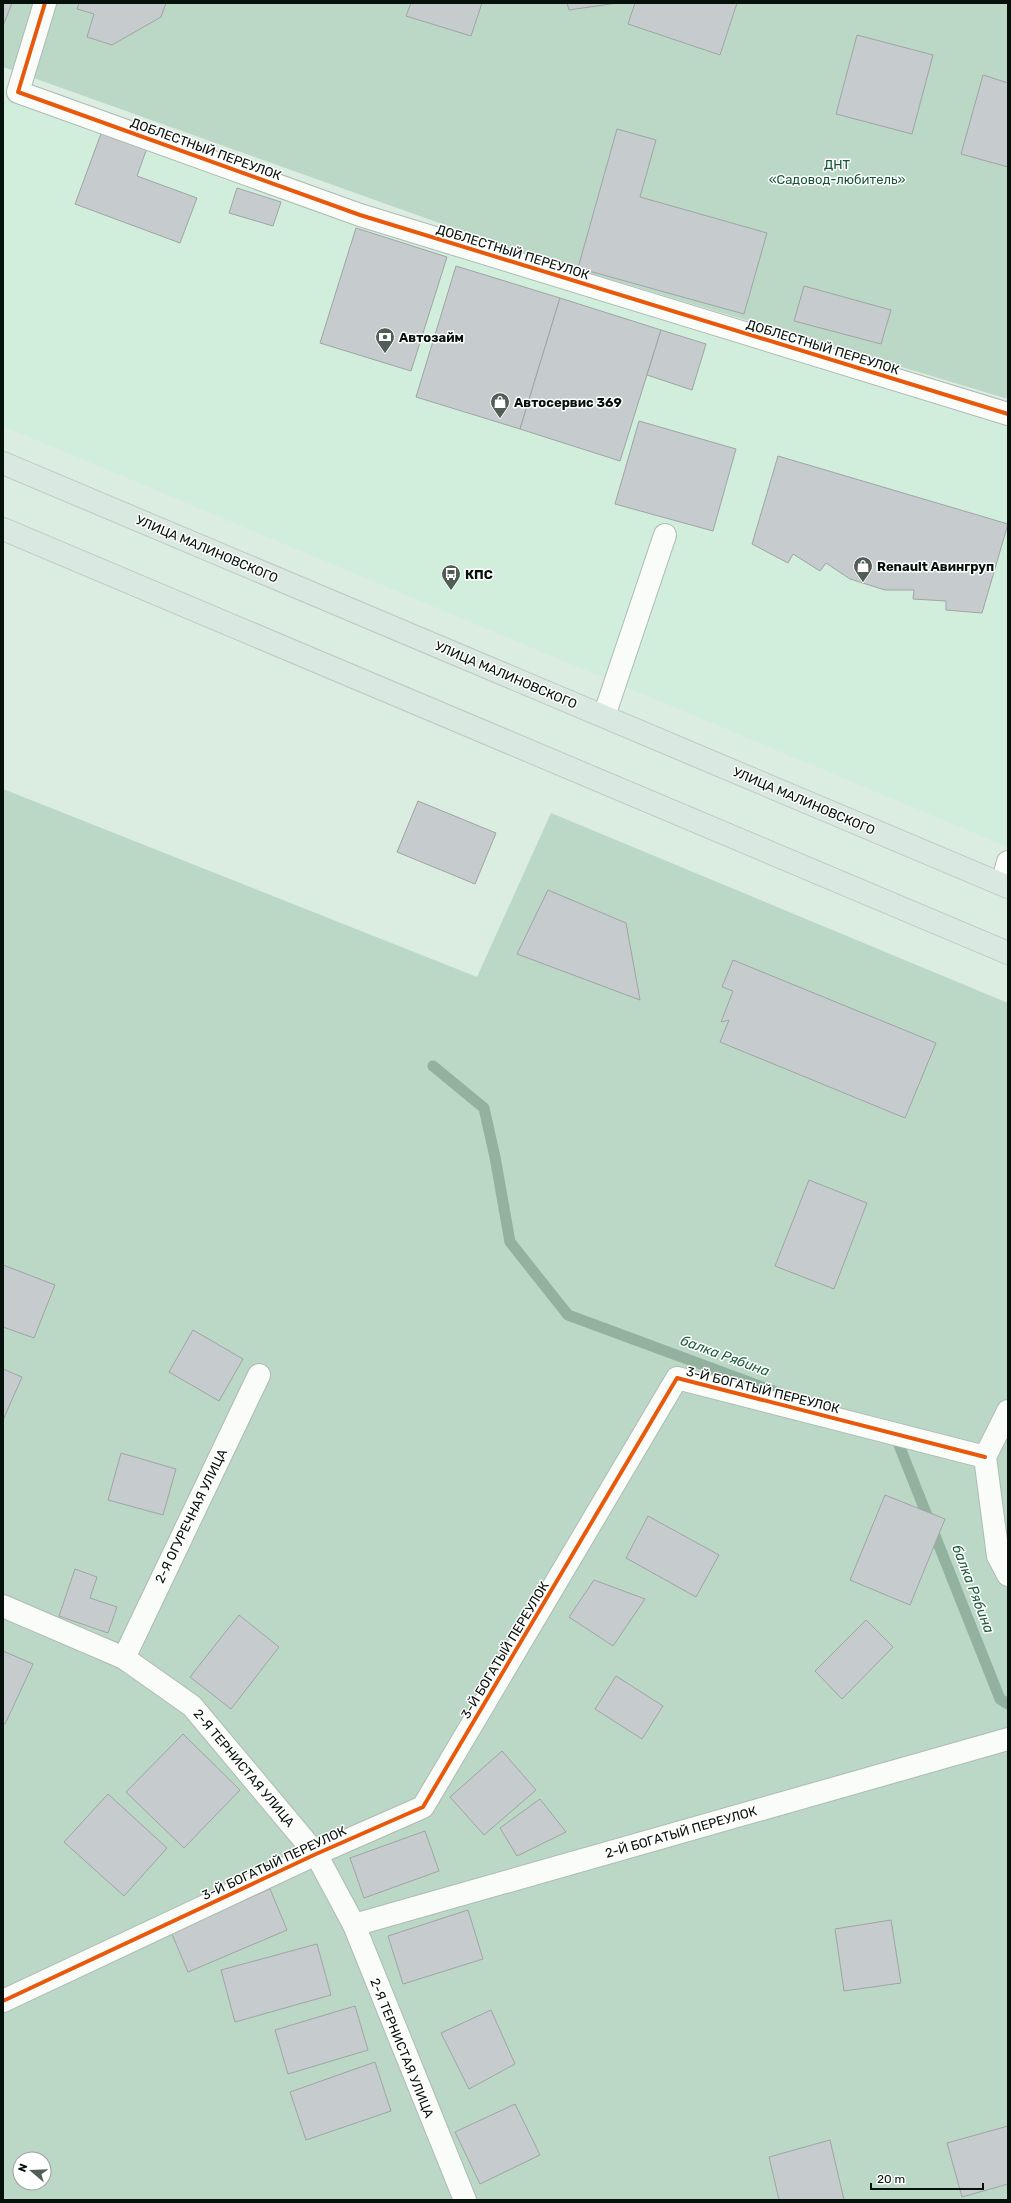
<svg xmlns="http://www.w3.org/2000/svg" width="1011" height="2203" viewBox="0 0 1011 2203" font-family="Rubik,sans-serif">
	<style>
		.built { fill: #d1eddc }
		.green { fill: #bbd7c6; fill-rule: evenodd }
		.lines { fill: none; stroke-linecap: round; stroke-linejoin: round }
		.stream { stroke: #93b19f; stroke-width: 11 }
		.building { fill: #c6cbcd; stroke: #9fa5a4 }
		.minor-casing { stroke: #aebbb3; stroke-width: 24 }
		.highway-casing { stroke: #c1c8c4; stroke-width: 24 }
		.minor { stroke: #fafcfa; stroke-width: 22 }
		.highway { stroke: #d9e8e0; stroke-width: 22 }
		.cycleway-casing { stroke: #fff; stroke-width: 6 }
		.cycleway { stroke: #e8590c; stroke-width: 4 }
		.labels { text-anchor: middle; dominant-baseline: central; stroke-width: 3; stroke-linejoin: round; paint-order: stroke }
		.street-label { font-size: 13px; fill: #07110b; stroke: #fff }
		.park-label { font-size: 13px; fill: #145436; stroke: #fff }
		.poi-label { font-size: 13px; font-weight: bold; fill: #07110b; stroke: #fff; text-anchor: start }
		.water-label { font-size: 14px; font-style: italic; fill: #1e5c3e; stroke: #fff }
	</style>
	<rect width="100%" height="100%" fill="#dbece1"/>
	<polygon class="built" points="3,91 349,221 757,350 1008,427 1008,847 3,426"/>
	<g class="green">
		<polygon points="3,3 1008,3 1008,399 526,254 3,67"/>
		<path d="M3,789L477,977L551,813L1008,1003V2200H3ZM20,2159H44V2183H20Z"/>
	</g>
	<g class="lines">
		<g class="stream">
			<polyline points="433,1066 484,1108 495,1157 510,1242 568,1315 787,1396"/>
			<polyline points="895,1435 1000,1699 1008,1704"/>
		</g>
	</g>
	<g class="building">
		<polygon points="3,3 12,3 3,26"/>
		<polygon points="79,3 166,3 161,17 112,45 87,37 94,14 77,9"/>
		<polygon points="411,3 482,3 471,36 406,16"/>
		<polygon points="567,3 617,3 569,10"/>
		<polygon points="635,3 737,3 720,55 628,24"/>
		<polygon points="857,35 933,55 912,134 836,114"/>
		<polygon points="983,75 1008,83 1008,167 961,154"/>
		<polygon points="617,129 656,140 640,197 767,233 744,314 578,268"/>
		<polygon points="102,131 147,148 137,176 197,198 180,243 75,204"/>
		<polygon points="237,188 281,202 273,226 229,213"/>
		<polygon points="356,228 447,257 411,371 320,343"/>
		<polygon points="456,266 560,298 520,429 416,397"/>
		<polygon points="804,286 891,310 881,344 794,321"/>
		<polygon points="560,298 661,330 620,461 520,429"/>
		<polygon points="661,330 706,344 692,390 647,375"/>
		<polygon points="639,421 736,449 713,531 615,504"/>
		<polygon points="778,456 1008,524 982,613 946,610 946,601 913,599 914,590 885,590 850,579 826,563 820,571 793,554 788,563 752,544"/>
		<polygon points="418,801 496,833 475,884 397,852"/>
		<polygon points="548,890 626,923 640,1000 517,954"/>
		<polygon points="733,960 936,1043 905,1118 720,1042 729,1020 721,1022 733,991 722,987"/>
		<polygon points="809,1180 867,1203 834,1289 775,1266"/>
		<polygon points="3,1265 55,1285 34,1338 3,1327"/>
		<polygon points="193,1330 243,1359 219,1401 169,1372"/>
		<polygon points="3,1369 22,1377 3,1420"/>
		<polygon points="121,1453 176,1469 163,1515 108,1500"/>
		<polygon points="885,1495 945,1519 910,1605 850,1580"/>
		<polygon points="648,1516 719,1555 696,1597 626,1558"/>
		<polygon points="75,1569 97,1577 90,1598 117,1607 108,1633 59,1616"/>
		<polygon points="594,1580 645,1599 613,1646 569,1617"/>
		<polygon points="239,1615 279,1647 231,1709 190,1677"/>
		<polygon points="866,1620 893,1647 842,1699 815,1671"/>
		<polygon points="3,1651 33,1664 5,1724 3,1723"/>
		<polygon points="616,1676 663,1706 642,1739 595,1709"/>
		<polygon points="183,1734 240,1790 184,1848 126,1792"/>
		<polygon points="502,1751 536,1790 484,1835 450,1797"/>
		<polygon points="108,1794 167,1848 124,1896 64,1842"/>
		<polygon points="540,1799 566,1832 517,1856 500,1828"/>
		<polygon points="425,1831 439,1871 364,1898 350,1858"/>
		<polygon points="270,1889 287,1930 188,1972 171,1932"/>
		<polygon points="468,1910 483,1959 403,1984 388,1936"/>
		<polygon points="891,1920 901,1983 844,1991 835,1929"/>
		<polygon points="317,1944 331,1995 235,2022 221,1970"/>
		<polygon points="355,2006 368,2050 288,2074 275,2030"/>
		<polygon points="491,2010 515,2064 469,2089 441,2033"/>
		<polygon points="375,2062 391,2111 306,2140 290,2092"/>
		<polygon points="515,2104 540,2155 480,2184 455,2132"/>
		<polygon points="1008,2126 1008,2184 962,2197 947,2143"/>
		<polygon points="830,2140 844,2200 779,2200 769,2157"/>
	</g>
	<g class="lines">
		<defs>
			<g id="minor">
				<polyline points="45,3 18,92 360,215 1008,414"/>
				<polyline points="604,716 665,535"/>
				<polyline points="1002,884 1008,862"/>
				<polyline points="1008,1411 985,1457 998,1556 1008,1575"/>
				<polyline points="3,1606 124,1658 192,1706 316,1854 354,1925 465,2200"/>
				<polyline points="124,1658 259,1375"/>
				<polyline points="354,1925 1008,1739"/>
				<polyline points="3,2001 316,1854 423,1807 677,1378 985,1457"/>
			</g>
			<g id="highway">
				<polyline points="3,463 1008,887"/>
				<polyline points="3,529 1008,953"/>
			</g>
		</defs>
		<use href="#minor" class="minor-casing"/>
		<use href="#highway" class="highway-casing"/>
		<use href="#minor" class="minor"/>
		<use href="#highway" class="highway"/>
		<defs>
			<g id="cycleway">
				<polyline points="45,3 18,92 360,215 1008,414"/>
				<polyline points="3,2001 316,1854 423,1807 677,1378 985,1457"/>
			</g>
		</defs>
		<use href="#cycleway" class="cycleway-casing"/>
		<use href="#cycleway" class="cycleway"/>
	</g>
	<defs>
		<symbol id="bank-pin" viewBox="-11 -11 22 30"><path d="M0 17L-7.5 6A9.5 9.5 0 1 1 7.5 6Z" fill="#515e56" stroke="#fff"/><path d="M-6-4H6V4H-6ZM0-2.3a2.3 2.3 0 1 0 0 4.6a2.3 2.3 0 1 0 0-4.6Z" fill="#fff"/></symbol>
		<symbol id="shop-pin" viewBox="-11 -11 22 30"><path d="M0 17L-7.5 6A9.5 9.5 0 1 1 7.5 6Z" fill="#515e56" stroke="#fff"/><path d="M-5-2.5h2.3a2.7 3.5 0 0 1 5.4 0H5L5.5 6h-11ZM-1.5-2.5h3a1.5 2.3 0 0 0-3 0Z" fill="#fff"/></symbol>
		<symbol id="bus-pin" viewBox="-11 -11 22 30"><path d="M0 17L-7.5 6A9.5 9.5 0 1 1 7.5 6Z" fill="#515e56" stroke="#fff"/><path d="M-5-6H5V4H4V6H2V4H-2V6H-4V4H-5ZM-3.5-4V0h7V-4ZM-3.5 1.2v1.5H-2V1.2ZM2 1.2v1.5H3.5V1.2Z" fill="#fff"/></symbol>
	</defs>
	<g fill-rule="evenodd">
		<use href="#bank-pin" x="374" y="326" width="22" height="30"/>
		<use href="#shop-pin" x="489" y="391" width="22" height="30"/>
		<use href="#shop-pin" x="852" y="555" width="22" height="30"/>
		<use href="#bus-pin" x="440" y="563" width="22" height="30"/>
	</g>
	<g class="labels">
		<g class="street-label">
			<text transform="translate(206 149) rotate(20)">ДОБЛЕСТНЫЙ ПЕРЕУЛОК</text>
			<text transform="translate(513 252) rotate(17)">ДОБЛЕСТНЫЙ ПЕРЕУЛОК</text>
			<text transform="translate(823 347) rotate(17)">ДОБЛЕСТНЫЙ ПЕРЕУЛОК</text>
			<text transform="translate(207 549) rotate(23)">УЛИЦА МАЛИНОВСКОГО</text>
			<text transform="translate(506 675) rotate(23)">УЛИЦА МАЛИНОВСКОГО</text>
			<text transform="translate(804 801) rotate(23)">УЛИЦА МАЛИНОВСКОГО</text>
			<text transform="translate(763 1390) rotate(14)">3-Й БОГАТЫЙ ПЕРЕУЛОК</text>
			<text transform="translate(191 1516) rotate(-64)">2-Я ОГУРЕЧНАЯ УЛИЦА</text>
			<text transform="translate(505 1650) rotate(-59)">3-Й БОГАТЫЙ ПЕРЕУЛОК</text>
			<text transform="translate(244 1768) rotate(50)">2-Я ТЕРНИСТАЯ УЛИЦА</text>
			<text transform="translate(681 1832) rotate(-16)">2-Й БОГАТЫЙ ПЕРЕУЛОК</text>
			<text transform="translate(274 1863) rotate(-25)">3-Й БОГАТЫЙ ПЕРЕУЛОК</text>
			<text transform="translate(402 2048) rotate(68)">2-Я ТЕРНИСТАЯ УЛИЦА</text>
		</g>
		<g class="park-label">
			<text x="837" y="164">ДНТ<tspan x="837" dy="15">«Садовод-любитель»</tspan></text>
		</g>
		<g class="poi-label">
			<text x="399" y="337">Автозайм</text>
			<text x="514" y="402">Автосервис 369</text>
			<text x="877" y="566">Renault Авингруп</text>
			<text x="465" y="574">КПС</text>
		</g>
		<g class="water-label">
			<text transform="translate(725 1356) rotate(20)">балка Рябина</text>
			<text transform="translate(973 1589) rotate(69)">балка Рябина</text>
		</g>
	</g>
	<rect width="1011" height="2203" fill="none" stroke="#07110b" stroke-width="8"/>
	<g transform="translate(32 2171) rotate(289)"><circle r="19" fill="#ffffff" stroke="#9ca09d"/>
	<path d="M0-3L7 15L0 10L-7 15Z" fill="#515e56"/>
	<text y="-6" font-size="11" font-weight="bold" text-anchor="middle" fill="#07110b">N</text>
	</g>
	<path d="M871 2183v6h112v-6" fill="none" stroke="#07110b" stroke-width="2"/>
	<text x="877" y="2183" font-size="12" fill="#07110b" stroke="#ffffff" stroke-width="3" paint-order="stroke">20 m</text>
</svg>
